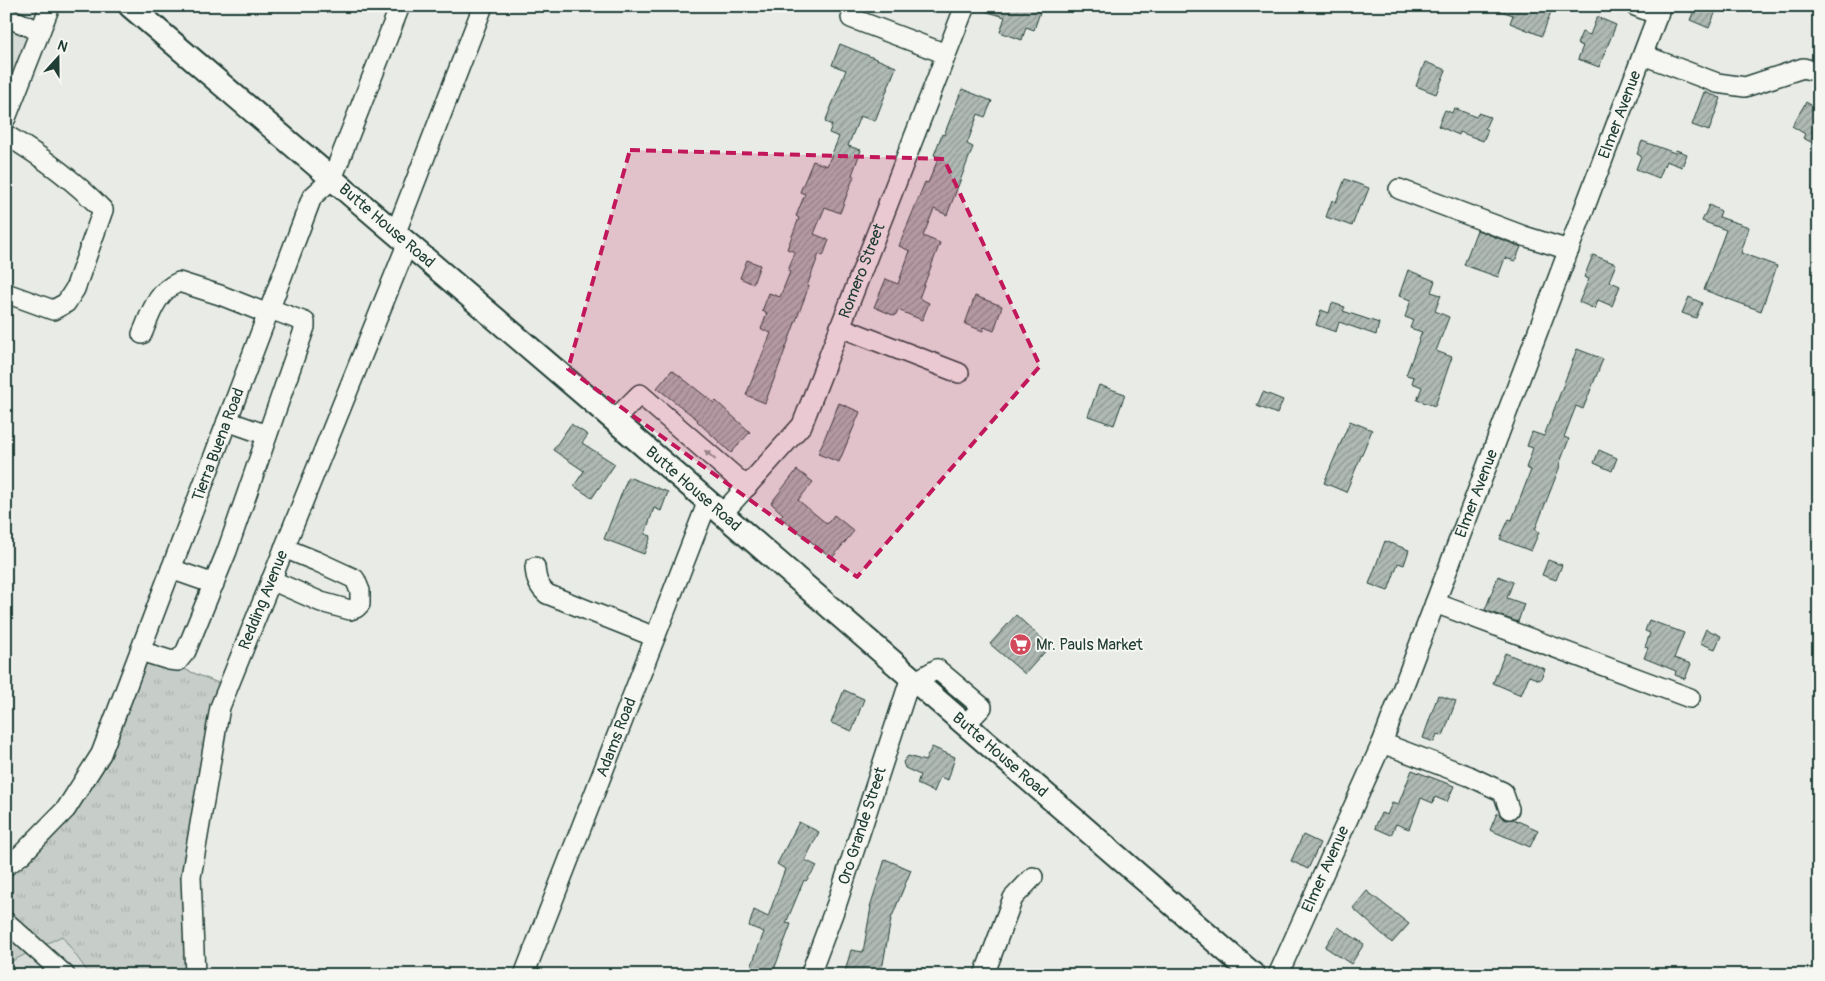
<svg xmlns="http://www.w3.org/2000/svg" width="1825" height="981" viewBox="0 0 1825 981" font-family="Pangolin,sans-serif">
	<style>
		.built { fill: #d8dcd8 }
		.grass { fill: url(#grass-tufts); stroke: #73867e }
		.building { fill: url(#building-hatch); stroke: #1f3d34 }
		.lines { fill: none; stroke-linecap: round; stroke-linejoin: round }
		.minor-casing { stroke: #1f3d34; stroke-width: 22 }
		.major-casing { stroke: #1f3d34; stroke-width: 26 }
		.minor { stroke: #f6f6f2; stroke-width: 19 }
		.major { stroke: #f6f6f2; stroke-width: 22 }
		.oneway { fill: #8a9a93 }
		.marked { fill: #c2185b; fill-opacity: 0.2; stroke: #c2185b; stroke-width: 4; stroke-dasharray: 10 6; stroke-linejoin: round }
		.labels { text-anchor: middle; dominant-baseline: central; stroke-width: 4; stroke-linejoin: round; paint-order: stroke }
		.street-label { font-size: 16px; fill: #1f3d34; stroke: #f6f6f2 }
		.poi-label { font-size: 16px; fill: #1f3d34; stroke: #f6f6f2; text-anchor: start }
	</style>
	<defs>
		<pattern id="grass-tufts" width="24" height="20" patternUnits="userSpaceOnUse" patternTransform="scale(1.25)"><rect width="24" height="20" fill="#c7cec9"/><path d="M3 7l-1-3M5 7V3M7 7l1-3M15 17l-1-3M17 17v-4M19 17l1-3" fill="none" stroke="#aab2ad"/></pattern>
		<pattern id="building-hatch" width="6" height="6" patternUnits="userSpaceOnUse" patternTransform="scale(1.25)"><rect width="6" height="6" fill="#b0bab5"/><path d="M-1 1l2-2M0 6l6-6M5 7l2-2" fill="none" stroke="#8f9894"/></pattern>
	</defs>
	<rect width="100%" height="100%" fill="#e9ebe7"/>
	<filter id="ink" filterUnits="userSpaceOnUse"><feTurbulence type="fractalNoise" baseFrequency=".02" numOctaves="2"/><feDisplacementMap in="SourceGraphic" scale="10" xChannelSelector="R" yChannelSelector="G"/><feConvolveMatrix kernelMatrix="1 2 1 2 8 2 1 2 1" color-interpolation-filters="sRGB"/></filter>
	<g filter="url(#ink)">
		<g class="built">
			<polygon points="6,6 50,6 6,118"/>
			<polygon points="62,936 90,975 6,975 6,964"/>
		</g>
		<polygon class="grass" points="140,651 228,687 191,877 195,975 90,975 62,936 6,964 6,861 66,809"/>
		<g class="building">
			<polygon points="979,6 1023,6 1040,12 1034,30 1026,27 1022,40 1000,32 1005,17 978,9"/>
			<polygon points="1493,6 1553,6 1542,36 1510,23 1513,15 1492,8"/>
			<polygon points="1696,6 1718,6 1709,28 1690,20"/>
			<polygon points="1597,17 1616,25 1599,67 1578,59 1583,46 1577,44 1582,32 1590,35"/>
			<polygon points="840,44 896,67 875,121 860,116 848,146 861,150 852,175 854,176 840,213 825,207 814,234 829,240 823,256 819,254 807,286 809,286 765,403 746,395 771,333 761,329 767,313 762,311 769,293 780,297 790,272 788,271 795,252 787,249 799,218 796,216 805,194 800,192 813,161 827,166 839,137 829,133 832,125 825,122 846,70 832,65"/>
			<polygon points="1425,62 1446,70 1436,94 1416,86"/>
			<polygon points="962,89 992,101 985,117 978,114 967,144 973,147 947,215 934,209 923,236 940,243 919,298 929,303 922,320 898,310 895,316 874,307 886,279 898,284 910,251 899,246 925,182 928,183 939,157 934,155 942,134 944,135"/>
			<polygon points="1704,92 1721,98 1709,131 1692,125"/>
			<polygon points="1806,102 1819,110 1819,146 1803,138 1805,134 1792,126"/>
			<polygon points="1454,108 1476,117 1478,113 1490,117 1485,128 1488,130 1483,141 1460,132 1459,135 1438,126 1445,110 1452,113"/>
			<polygon points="1642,141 1675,153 1676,150 1687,154 1682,167 1666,161 1659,178 1636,169 1641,156 1637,154"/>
			<polygon points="1345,179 1369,188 1362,206 1360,205 1352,226 1326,217 1332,200 1336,202"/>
			<polygon points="1709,205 1721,211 1719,217 1749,227 1741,253 1777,266 1761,311 1704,290 1726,230 1702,221"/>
			<polygon points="1477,230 1521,247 1515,261 1505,258 1498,277 1464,265"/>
			<polygon points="1593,255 1616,264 1609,281 1620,286 1612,306 1598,300 1595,309 1579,302 1589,279 1584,277"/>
			<polygon points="747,260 760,265 753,284 740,278"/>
			<polygon points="1408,270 1435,281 1431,292 1441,295 1435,311 1449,317 1436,351 1452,357 1435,406 1417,400 1422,387 1412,383 1414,377 1406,375 1422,332 1410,328 1413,320 1405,317 1411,300 1399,296"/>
			<polygon points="975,296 1002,306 994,331 984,327 983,331 965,324"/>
			<polygon points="1689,297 1702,303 1696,318 1682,313"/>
			<polygon points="1332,303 1345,307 1343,311 1379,323 1376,335 1339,322 1336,332 1316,325 1321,310 1329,313"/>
			<polygon points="1577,349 1603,359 1583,409 1576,406 1564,437 1569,439 1559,465 1560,466 1535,530 1539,532 1531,551 1500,539 1509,519 1512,520 1531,470 1526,468 1533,448 1527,446 1532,432 1544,436"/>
			<polygon points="672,370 714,403 716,401 750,432 731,453 697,421 698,420 657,388"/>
			<polygon points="1099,385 1125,394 1114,425 1088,416"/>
			<polygon points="1263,392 1283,400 1277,414 1257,406"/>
			<polygon points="839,403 860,412 839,462 818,454"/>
			<polygon points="1350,421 1372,430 1346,492 1324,483"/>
			<polygon points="571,424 588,435 582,443 615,464 592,498 574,486 584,471 553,450"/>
			<polygon points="1599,450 1617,458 1612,471 1594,463"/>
			<polygon points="797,470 813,482 798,500 827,524 834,515 854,531 832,558 780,517 783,514 771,503"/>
			<polygon points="628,477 668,492 661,511 654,508 645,534 651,536 644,554 604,539"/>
			<polygon points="1385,541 1409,550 1404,565 1398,563 1388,591 1369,584"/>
			<polygon points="1548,560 1562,565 1556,580 1542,575"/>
			<polygon points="1498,576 1513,582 1507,598 1524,604 1518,622 1485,610"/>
			<polygon points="1016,615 1050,646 1025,674 990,644"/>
			<polygon points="1649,620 1684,633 1674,658 1691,664 1685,679 1675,675 1676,671 1644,658 1648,648 1645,647 1650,633 1645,631"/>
			<polygon points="1706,629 1721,636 1715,649 1700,643"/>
			<polygon points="1505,653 1545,669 1540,680 1529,676 1521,695 1493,683"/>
			<polygon points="844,690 864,699 852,731 831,723"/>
			<polygon points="1438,695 1456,701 1443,736 1437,734 1434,742 1423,738"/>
			<polygon points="932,747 955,757 948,780 940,777 934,792 917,784 920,775 905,768 903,762 908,756 925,761"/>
			<polygon points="1412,770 1454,786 1447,802 1435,797 1433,803 1421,798 1409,829 1396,824 1391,835 1375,828 1381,813 1387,815 1392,803 1398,805"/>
			<polygon points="1497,813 1506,820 1513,819 1538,830 1530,847 1490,830"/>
			<polygon points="799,822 819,832 805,860 817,866 806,881 804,880 786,923 791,924 772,975 748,975 764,932 749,926 754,910 768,917 785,869 777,864"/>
			<polygon points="1303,835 1320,843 1308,869 1291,861"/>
			<polygon points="885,859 911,870 891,919 881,975 844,975 851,950 863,952 871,907 870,907"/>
			<polygon points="1367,891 1409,924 1392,943 1353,908"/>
			<polygon points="1338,927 1364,944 1351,964 1325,947"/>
		</g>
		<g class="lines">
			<defs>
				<g id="minor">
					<polyline points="1635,6 1658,15"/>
					<polyline points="6,17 40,31"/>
					<polyline points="851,18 946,54"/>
					<polyline points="1643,55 1717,83 1745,87 1803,68 1819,72"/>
					<polyline points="6,118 50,6"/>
					<path d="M6,135C41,156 75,181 103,210L75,289L66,303L53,310L6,293"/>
					<polyline points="1399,189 1524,236 1569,250"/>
					<polyline points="396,232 483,6"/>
					<polyline points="840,327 959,373"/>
					<path d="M142,334C151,313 156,292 179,282L220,295L268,314"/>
					<polyline points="614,420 640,394 747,487"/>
					<polyline points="227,421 267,435"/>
					<path id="s1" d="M722,514L802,425L965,6"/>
					<path d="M535,567C536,579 538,586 547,594L655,637"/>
					<polyline points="171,569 214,584"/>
					<polyline points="271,580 321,602 350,610 356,608 360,604 360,591 355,579 316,561 284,548"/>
					<polyline points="1435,603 1690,698"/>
					<polyline points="140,651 169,660 178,661 186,651 227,551 305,327 305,322 270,309"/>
					<polyline points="916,681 937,669 982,707 966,724"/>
					<polyline points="1382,743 1469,776 1503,792 1509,809"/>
					<path id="s2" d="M6,866L21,855L66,809L101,754L312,197L332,179L400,6"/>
					<polyline points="6,922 65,975"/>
					<path id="s3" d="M195,975L191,877L220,707L408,242"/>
					<path id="s4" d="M524,975L708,501"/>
					<path id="s5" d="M810,975L837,903L911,677"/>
					<polyline points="984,975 1013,898 1033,877"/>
					<path id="s6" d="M1278,975L1382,743L1661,6"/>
				</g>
				<g id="major">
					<path id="s7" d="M130,6L614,420L1254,975"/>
				</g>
			</defs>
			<use href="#minor" class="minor-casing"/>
			<use href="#major" class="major-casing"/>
			<use href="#minor" class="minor"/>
			<use href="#major" class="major"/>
		</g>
		<defs><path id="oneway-solid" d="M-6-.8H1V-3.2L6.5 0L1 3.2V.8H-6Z" transform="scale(1.25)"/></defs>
		<use class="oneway" href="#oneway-solid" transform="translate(710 455) rotate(-139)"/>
	</g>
	<path class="marked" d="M630,150L944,159L1040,366L857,577L568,369Z"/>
	<defs>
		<symbol id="supermarket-disc" viewBox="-11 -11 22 22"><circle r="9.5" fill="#d1495b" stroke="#f6f6f2"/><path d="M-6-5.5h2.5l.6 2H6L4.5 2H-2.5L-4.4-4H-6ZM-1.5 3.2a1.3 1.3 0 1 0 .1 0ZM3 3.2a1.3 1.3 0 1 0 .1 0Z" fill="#fff"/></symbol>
	</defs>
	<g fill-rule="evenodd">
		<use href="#supermarket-disc" x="1008" y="632" width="25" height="25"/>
	</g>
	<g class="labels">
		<g class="street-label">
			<text stroke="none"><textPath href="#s6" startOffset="926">Elmer Avenue</textPath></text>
			<text stroke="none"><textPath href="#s7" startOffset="338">Butte House Road</textPath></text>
			<text stroke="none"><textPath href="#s1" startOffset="285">Romero Street</textPath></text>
			<text stroke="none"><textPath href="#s2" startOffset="479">Tierra Buena Road</textPath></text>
			<text stroke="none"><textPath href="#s7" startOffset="742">Butte House Road</textPath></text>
			<text stroke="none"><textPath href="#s6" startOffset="521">Elmer Avenue</textPath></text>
			<text stroke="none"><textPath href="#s3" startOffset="386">Redding Avenue</textPath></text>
			<text stroke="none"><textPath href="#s4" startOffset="255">Adams Road</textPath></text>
			<text stroke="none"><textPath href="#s7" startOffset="1148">Butte House Road</textPath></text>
			<text stroke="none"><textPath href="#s5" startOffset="158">Oro Grande Street</textPath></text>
			<text stroke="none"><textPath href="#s6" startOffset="116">Elmer Avenue</textPath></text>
		</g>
		<g class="poi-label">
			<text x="1036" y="645">Mr. Pauls Market</text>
		</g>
	</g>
	<rect width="1825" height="981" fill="none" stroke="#f6f6f2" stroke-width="25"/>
	<rect x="12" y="12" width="1800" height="956" fill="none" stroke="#1f3d34" stroke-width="2" filter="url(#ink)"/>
	<g transform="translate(58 58) rotate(21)" stroke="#f6f6f2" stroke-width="4" paint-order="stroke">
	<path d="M0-4L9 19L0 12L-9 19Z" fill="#1f3d34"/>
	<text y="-8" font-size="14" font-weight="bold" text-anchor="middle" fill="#1f3d34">N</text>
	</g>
</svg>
